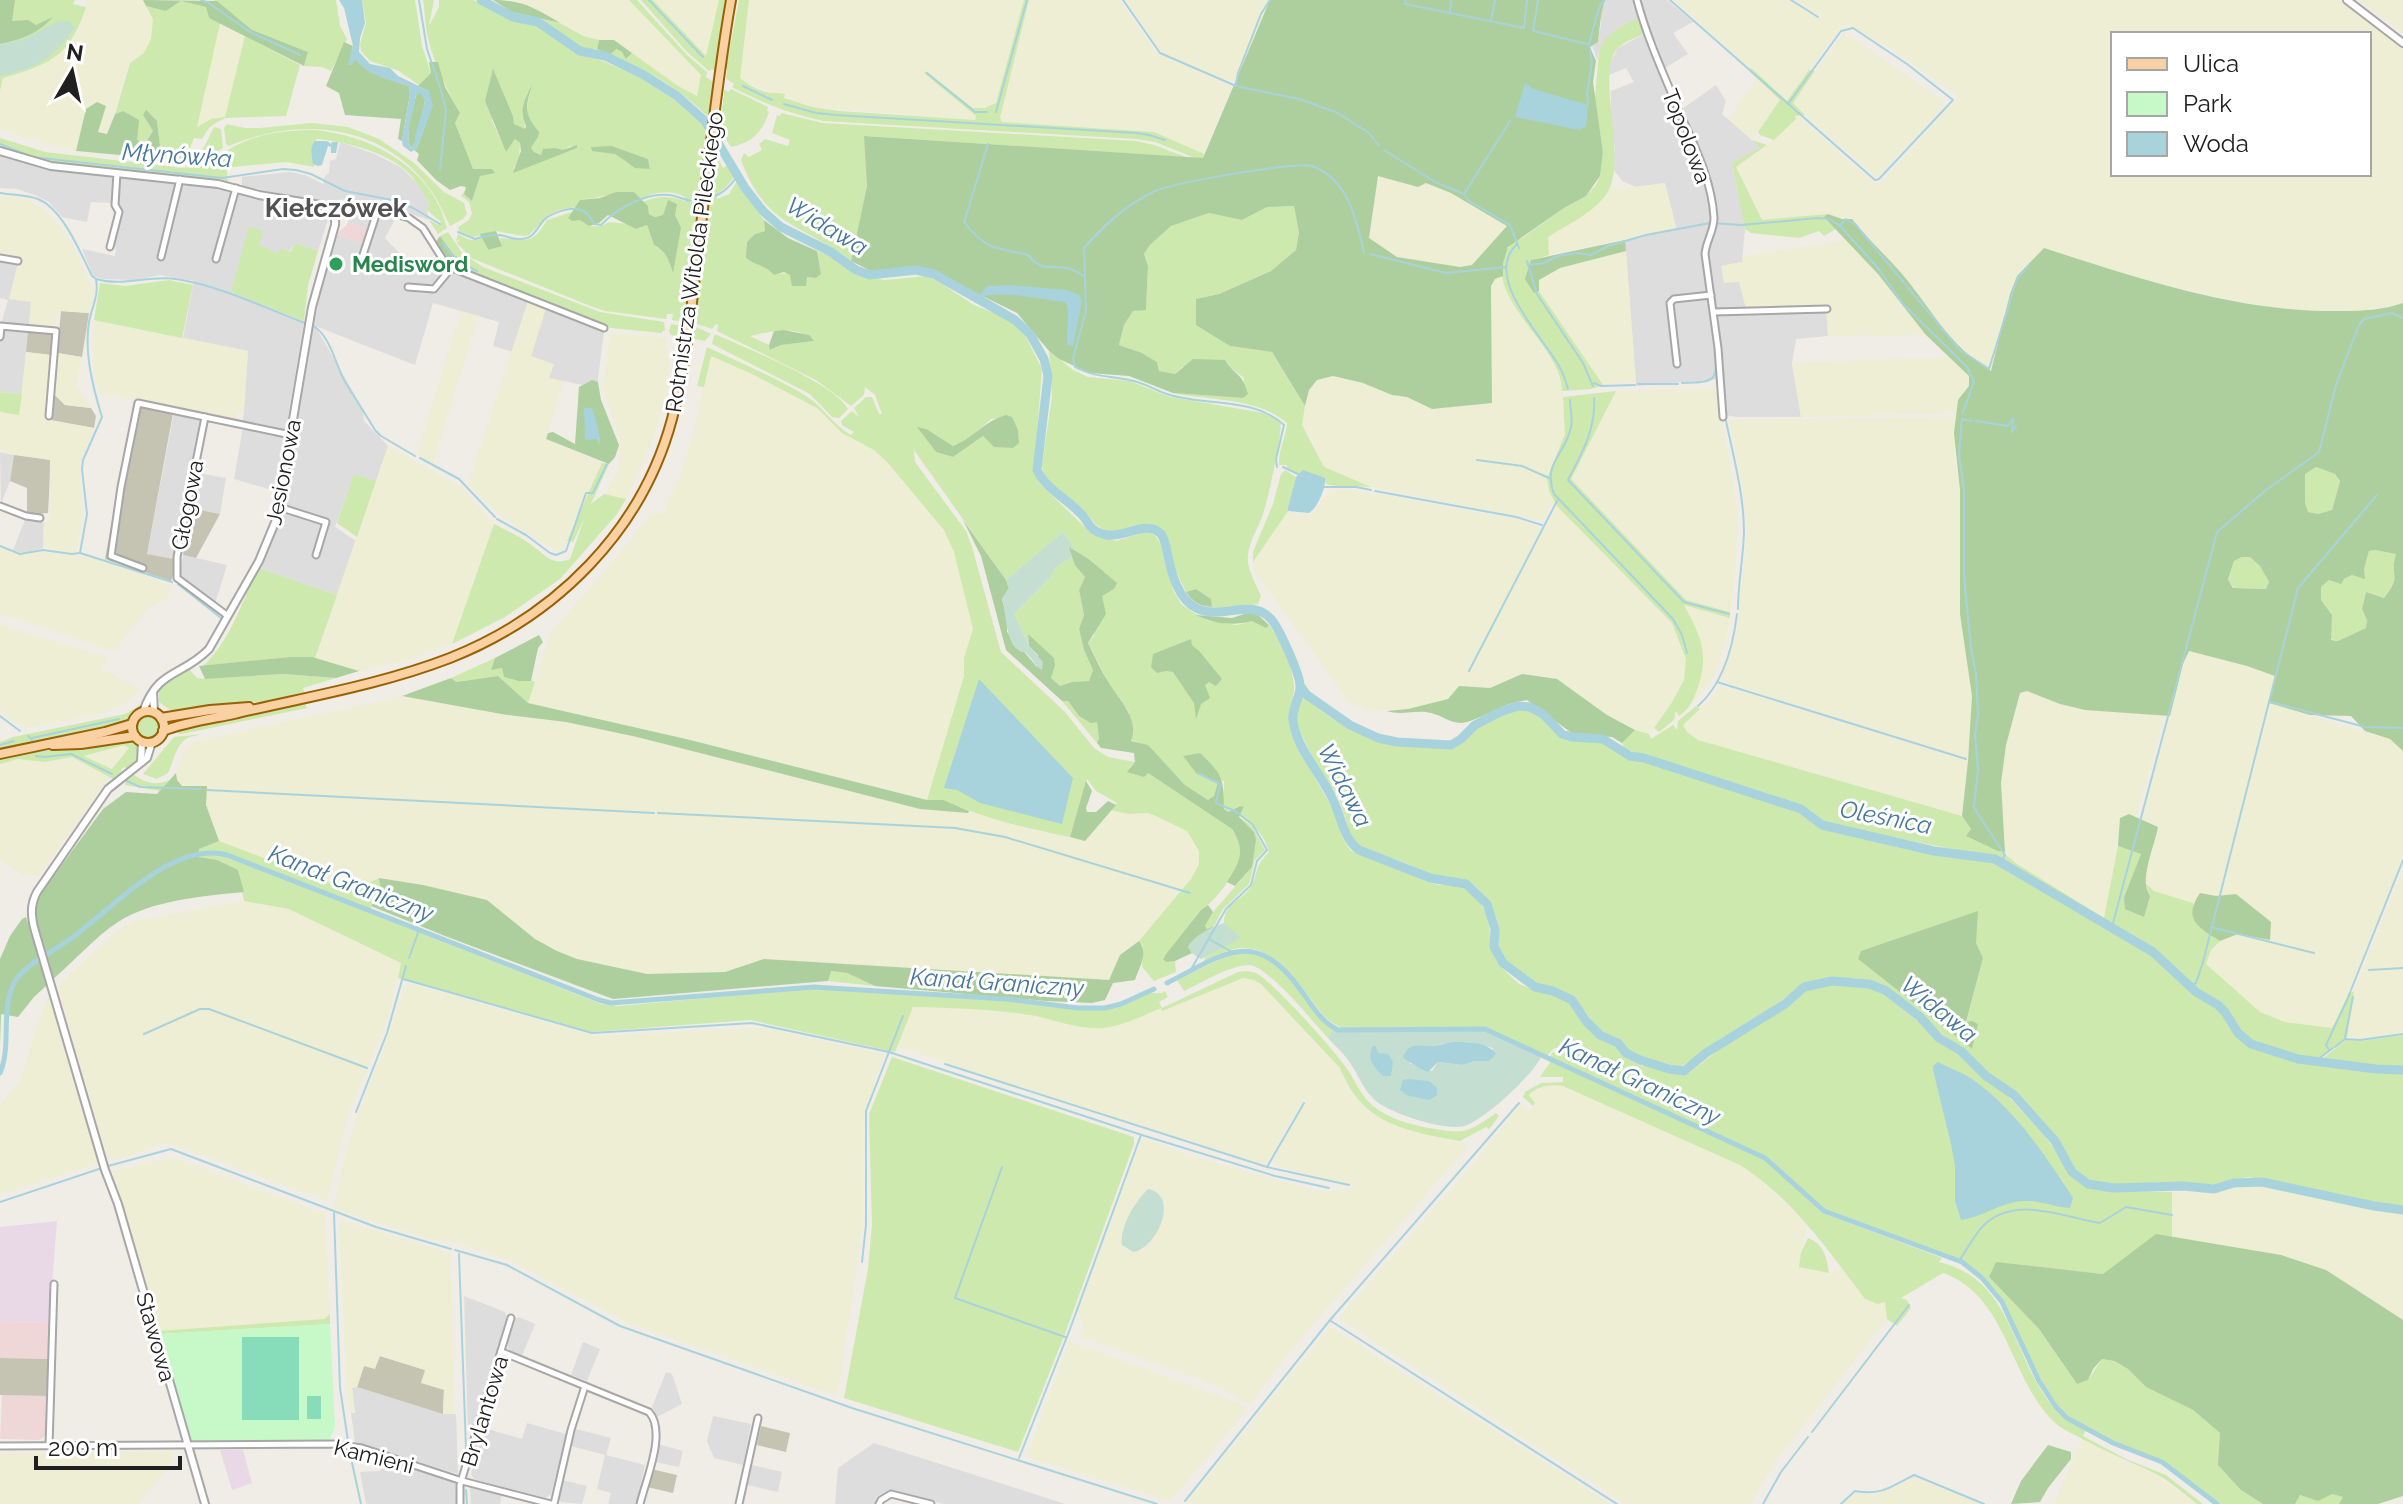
<svg xmlns="http://www.w3.org/2000/svg" width="2403" height="1504" viewBox="0 0 2403 1504" font-family="Raleway,sans-serif">
	<style>
		.residential { fill: #dedddd }
		.commercial { fill: #f0d7d7 }
		.industrial { fill: #e9d9e7 }
		.construction { fill: #c5c4b2 }
		.farmland { fill: #edeed3; fill-rule: evenodd }
		.grass { fill: #cde9ae; fill-rule: evenodd }
		.forest { fill: #adcf9d; fill-rule: evenodd }
		.wetland { fill: #c4ded1; fill-rule: evenodd }
		.park { fill: #c6f8c8 }
		.pitch { fill: #87ddb9 }
		.water { fill: #a8d3dd; fill-rule: evenodd }
		.pier { fill: #fff }
		.lines { fill: none; stroke-linecap: round; stroke-linejoin: round }
		.stream { stroke: #a8d3dd; stroke-width: 2 }
		.canal { stroke: #a8d3dd; stroke-width: 5 }
		.river { stroke: #a8d3dd; stroke-width: 9 }
		.minor-casing { stroke: #a7a7a7; stroke-width: 9 }
		.tertiary-casing { stroke: #a7a7a7; stroke-width: 10 }
		.primary-casing { stroke: #986204; stroke-width: 12 }
		.minor { stroke: #fff; stroke-width: 5 }
		.tertiary { stroke: #fff; stroke-width: 6 }
		.primary { stroke: #fad1a2; stroke-width: 8 }
		.leisure-dot { fill: #2e9e5b; stroke: #fff; stroke-width: 3 }
		.labels { text-anchor: middle; dominant-baseline: central; stroke-width: 6; stroke-linejoin: round; paint-order: stroke }
		.street-label { font-size: 22px; fill: #202020; stroke: #fff }
		.leisure-label { font-size: 22px; font-weight: bold; fill: #27864d; stroke: #fff; text-anchor: start }
		.water-label { font-size: 24px; font-style: italic; fill: #48779e; stroke: #fff }
		.quarter-label { font-size: 26px; font-weight: bold; fill: #535353; stroke: #fff }
	</style>
	<rect width="100%" height="100%" fill="#f0ede7"/>
	<g class="residential">
		<polygon points="1605,0 1634,0 1639,17 1623,25 1599,52 1597,60 1592,45 1598,42 1601,24 1600,13"/>
		<polygon points="1640,0 1667,0 1693,22 1673,33 1688,54 1663,69"/>
		<polygon points="1646,33 1678,112 1716,85 1726,101 1722,114 1761,148 1732,163 1745,229 1742,262 1722,266 1739,281 1827,307 1828,336 1796,339 1792,363 1801,417 1737,417 1725,415 1722,379 1636,386 1625,240 1676,227 1665,183 1636,187 1622,181 1613,169 1615,147 1611,125 1611,91 1634,82 1626,68 1609,75 1610,63 1618,48"/>
		<polygon points="340,142 375,154 402,168 416,182 431,204 427,210 429,220 385,205 358,201 345,206 346,201 341,199 340,205 242,186 242,177 290,172 305,175 323,184 325,176 329,173 330,161 336,159"/>
		<polygon points="0,156 52,170 157,179 221,189 246,196 300,204 330,213 318,251 296,243 289,252 278,255 258,244 232,292 304,321 286,431 243,422 248,351 183,338 194,281 160,275 136,280 103,279 93,276 82,249 115,256 116,249 114,243 122,213 117,203 91,202 87,222 62,217 49,202 35,195 17,189 0,188"/>
		<polygon points="362,208 375,212 369,229 348,222 350,213"/>
		<polygon points="380,214 395,219 385,238 400,254 442,274 453,271 528,301 512,352 493,346 499,322 433,303 415,365 315,326 363,409 364,421 388,446 376,481 354,475 335,527 356,541 337,595 258,568 276,532 281,514 314,325 321,287 336,234 365,244 358,265 362,266"/>
		<polygon points="0,261 18,263 9,299 31,301 29,326 1,324 8,300 0,298"/>
		<polygon points="546,308 604,330 597,388 549,378 531,356"/>
		<polygon points="0,329 28,331 22,394 0,392"/>
		<polygon points="174,413 200,418 174,559 147,554"/>
		<polygon points="243,427 285,436 275,491 234,479"/>
		<polygon points="0,452 14,455 10,481 1,504"/>
		<polygon points="198,473 226,478 220,514 190,508"/>
		<polygon points="25,520 42,520 44,523 43,548 23,553 13,550"/>
		<polygon points="183,555 227,565 215,604 182,578 180,572"/>
		<polygon points="464,1296 505,1312 507,1316 474,1433 468,1432"/>
		<polygon points="519,1317 535,1324 522,1356 510,1351 507,1346 515,1319"/>
		<polygon points="583,1342 600,1349 587,1381 571,1375"/>
		<polygon points="666,1372 672,1374 682,1404 657,1417 652,1407"/>
		<polygon points="357,1387 443,1414 456,1414 458,1474 355,1442 351,1413 355,1412 352,1388"/>
		<polygon points="713,1416 751,1424 743,1465 714,1458 707,1441"/>
		<polygon points="527,1423 566,1434 551,1494 546,1498 474,1479 471,1474 484,1428 522,1439"/>
		<polygon points="576,1429 611,1438 606,1455 645,1465 636,1504 608,1504 611,1493 597,1489 605,1455 571,1446"/>
		<polygon points="874,1443 1022,1490 1065,1504 944,1504 889,1490 876,1497 875,1504 835,1504 838,1468"/>
		<polygon points="658,1444 683,1451 679,1467 656,1462 654,1459"/>
		<polygon points="386,1459 455,1482 457,1504 366,1504 360,1472 380,1471"/>
		<polygon points="752,1465 782,1472 778,1492 747,1485"/>
		<polygon points="562,1480 587,1486 582,1504 561,1502 557,1496"/>
		<polygon points="470,1487 502,1495 500,1504 471,1504"/>
	</g>
	<g class="commercial">
		<polygon points="348,222 369,229 365,244 336,234 346,226"/>
		<polygon points="0,1322 49,1323 48,1359 0,1358"/>
		<polygon points="2,1395 47,1396 47,1434 40,1440 0,1439"/>
	</g>
	<g class="industrial">
		<polygon points="57,1221 49,1323 0,1322 0,1227"/>
		<polygon points="220,1450 243,1450 252,1483 232,1490"/>
	</g>
	<g class="construction">
		<polygon points="61,311 89,313 82,357 57,353"/>
		<polygon points="28,331 53,333 51,355 26,352"/>
		<polygon points="53,393 65,405 91,408 96,416 94,428 52,421"/>
		<polygon points="134,401 174,408 147,554 174,559 176,567 171,581 105,559"/>
		<polygon points="14,455 51,460 48,513 27,515 27,488 10,481"/>
		<polygon points="190,508 220,514 196,558 183,555"/>
		<polygon points="380,1356 425,1370 444,1390 443,1414 357,1387 364,1366"/>
		<polygon points="0,1358 48,1359 47,1396 0,1395"/>
		<polygon points="761,1426 790,1433 786,1452 757,1445"/>
		<polygon points="651,1469 677,1475 673,1493 647,1487"/>
	</g>
	<g class="farmland">
		<polygon points="88,0 143,0 153,19 151,39 144,53 129,63 107,134 98,132 105,106 86,109 76,151 25,138 0,129 0,91 3,78 38,68 72,41 79,29"/>
		<polygon points="514,0 629,0 701,75 696,96 678,86 614,40 594,40 583,36 533,7"/>
		<polygon points="653,0 719,0 707,57 694,45"/>
		<polygon points="749,0 1024,0 996,103 985,108 973,108 926,72 924,73 976,116 975,120 812,107 744,82 740,78 741,65"/>
		<polygon points="1029,0 1119,0 1157,53 1232,87 1204,154 1154,132 1002,122 1000,118"/>
		<polygon points="1126,0 1270,0 1234,82 1222,80 1195,69 1160,51"/>
		<path d="M1674,0H1789L1817,18L1820,17L1819,15L1795,0H2340L2403,48V303L2370,311L2300,310L2257,305L2164,285L2120,273L2026,266L2017,276L2010,294L1991,372L1963,353L1943,330L1906,279L1852,219H1842L1828,214L1762,221L1736,167L1762,150L1787,128L1795,116L1799,117L1878,186L1956,100L1957,95L1887,46L1847,24L1840,28L1787,101ZM2113,34H2369V174H2113Z"/>
		<polygon points="2359,0 2403,0 2403,33"/>
		<polygon points="220,23 245,36 225,118 211,119 196,128"/>
		<polygon points="1844,32 1943,101 1942,108 1877,178 1794,106 1793,103"/>
		<polygon points="1756,79 1780,100 1752,140 1729,119"/>
		<polygon points="1378,175 1418,187 1426,183 1451,193 1507,226 1472,265 1460,267 1397,257 1369,238"/>
		<polygon points="1665,183 1676,228 1549,255 1548,237 1589,211 1607,194 1610,186 1620,189"/>
		<polygon points="0,196 28,200 43,209 61,228 73,245 94,291 89,313 60,311 57,313 55,324 51,328 29,326 31,302 9,299 20,258 0,255"/>
		<polygon points="1846,240 1878,274 1926,335 1828,336 1826,307 1746,309 1739,282 1724,283 1721,266 1742,262 1742,256"/>
		<polygon points="1626,251 1636,382 1603,385 1539,291 1539,280 1560,268"/>
		<polygon points="1503,276 1508,296 1554,363 1562,383 1565,434 1549,470 1547,478 1549,491 1555,500 1548,515 1539,521 1371,487 1324,467 1311,438 1302,425 1309,390 1317,380 1333,376 1363,383 1392,395 1407,397 1432,409 1492,403 1491,286 1495,279"/>
		<polygon points="528,301 546,308 531,356 554,364 549,378 563,382 546,439 602,463 563,551 557,552 499,515 468,485"/>
		<polygon points="461,311 478,316 433,463 417,455"/>
		<polygon points="94,320 248,351 244,412 238,412 237,420 99,394 93,366 92,330"/>
		<polygon points="610,333 665,338 669,363 667,390 653,439 626,499 605,494 617,472 620,456 620,437 603,389"/>
		<polygon points="26,352 51,355 46,419 94,428 79,464 83,513 77,553 43,548 44,523 49,520 50,460 0,452 0,412 19,415"/>
		<polygon points="57,353 82,357 76,386 91,408 65,405 53,393"/>
		<polygon points="710,356 752,374 817,408 842,433 874,450 888,463 944,529 954,552 973,629 964,658 964,676 927,800 686,739 528,703 551,632 599,578 646,521 649,513 662,514 665,509 679,479 694,431"/>
		<polygon points="1950,357 1969,375 1969,386 1958,400 1956,413 1801,417 1792,363"/>
		<polygon points="1712,388 1716,389 1718,394 1738,513 1735,575 1730,612 1686,600 1571,479 1616,391"/>
		<polygon points="1955,417 1955,461 1960,490 1960,614 1972,696 1968,759 1721,681 1737,631 1747,533 1742,483 1729,420"/>
		<polygon points="388,446 461,487 494,524 452,644 407,660 359,671 315,658"/>
		<polygon points="1340,490 1355,490 1471,511 1523,521 1541,528 1486,637 1557,506 1672,623 1686,659 1684,680 1671,704 1649,734 1635,730 1607,715 1557,679 1522,674 1490,688 1459,686 1448,699 1408,709 1369,711 1349,702 1254,570 1253,562 1286,512 1313,514 1326,494"/>
		<polygon points="0,547 21,555 42,552 96,558 170,585 168,597 147,609 115,650 111,650 0,614"/>
		<polygon points="1683,604 1730,618 1727,637 1714,675 1708,686 1692,703 1704,667"/>
		<polygon points="0,625 103,656 107,658 100,668 140,689 123,705 102,714 25,728 0,712"/>
		<polygon points="2189,651 2247,666 2276,676 2218,896 2200,893 2193,903 2154,891 2145,883 2146,870 2154,846 2153,823 2142,819 2183,664"/>
		<polygon points="1719,685 1968,761 1962,816 1698,740 1687,732 1683,725 1715,695"/>
		<polygon points="2027,691 2060,704 2085,710 2165,715 2136,817 2129,815 2119,831 2118,846 2105,919 2017,864 2005,852 2001,783 2006,745 2019,693"/>
		<polygon points="402,696 507,715 566,722 637,737 920,809 978,814 1027,829 1084,840 1110,810 1128,814 1148,813 1187,831 1199,851 1199,864 1191,879 1148,932 1120,955 1110,980 765,959 725,972 647,974 577,959 557,951 535,939 487,900 423,885 379,878 356,888 337,886 219,841 206,805 206,787 182,786 177,780 176,773 185,748 196,741"/>
		<polygon points="2271,704 2390,739 2403,751 2403,856 2349,994 2332,1029 2285,1022 2260,1012 2206,964 2211,950 2220,941 2238,934 2267,941 2236,894 2221,895"/>
		<polygon points="125,745 129,748 112,769 83,755"/>
		<polygon points="72,757 110,776 39,876 25,876 0,860 0,764 18,759 45,762"/>
		<polygon points="2403,871 2403,1032 2361,1038 2347,1037 2354,991"/>
		<polygon points="241,901 289,909 401,963 388,1018 347,1118 327,1201 171,1144 163,1144 115,1160 108,1158 104,1148 59,991 61,983 119,929 135,921"/>
		<path d="M1243,978L1254,980L1261,984L1340,1068L1345,1083L1355,1098L1371,1113L1395,1126L1460,1141L1467,1147L1290,1351L1250,1405L1238,1397L1202,1380L1078,1336L1084,1327L1078,1311L1141,1141L1145,1139L1201,1159L1313,1190L1329,1192L1358,1187L1276,1166L1274,1159L1306,1100H1303L1265,1165L897,1047L913,1007L984,1009L1031,1015L1084,1028H1101L1115,1026L1161,1008L1163,1010ZM1148,1189L1159,1194L1165,1205L1164,1215L1147,1245L1143,1250L1133,1252L1125,1249L1121,1237L1133,1209L1141,1195Z"/>
		<polygon points="408,983 595,1036 764,1028 884,1054 863,1119 863,1227 837,1396 628,1323 511,1261 456,1243 431,1239 374,1222 334,1208 340,1176 355,1122 382,1054 404,987"/>
		<polygon points="49,996 98,1163 0,1195 0,1105 21,1080 37,1026"/>
		<polygon points="1552,1084 1573,1089 1740,1165 1756,1175 1807,1225 1799,1267 1829,1273 1843,1269 1865,1299 1885,1302 1887,1319 1774,1463 1751,1504 1625,1504 1338,1318 1479,1157 1518,1107 1521,1105 1530,1110 1535,1104 1529,1095 1541,1088"/>
		<polygon points="172,1157 325,1214 330,1314 324,1319 158,1331 112,1172"/>
		<polygon points="2263,1185 2403,1213 2403,1320 2325,1270 2172,1237 2172,1192 2212,1191"/>
		<polygon points="339,1220 450,1253 454,1414 443,1414 444,1390 421,1383 425,1370 380,1356 375,1369 364,1366 357,1387 352,1388 355,1413 351,1413 346,1379"/>
		<polygon points="1330,1327 1611,1504 1196,1504 1188,1501"/>
		<polygon points="1069,1341 1241,1404 1246,1408 1245,1412 1170,1501 1027,1457"/>
		<polygon points="2082,1439 2133,1465 2151,1472 2197,1504 2054,1504"/>
		<polygon points="173,1452 172,1461 139,1504 0,1504 0,1453"/>
		<polygon points="1915,1478 1980,1504 1844,1504 1855,1494 1875,1495"/>
	</g>
	<g class="grass">
		<path d="M0,0H75L73,4L86,7C71,55 50,65 3,78L0,91Z"/>
		<polygon points="214,0 336,0 340,26 347,39 331,71 322,67 304,66 308,52 251,30"/>
		<polygon points="362,0 415,0 422,46 431,73 419,85 399,71 370,61 361,51 360,44 366,23"/>
		<path d="M423,0H434L429,26L439,7V0H473L513,21L532,23L540,27L579,54L603,61L645,80L676,101L702,124L719,154L717,157L723,168L727,166L734,177L726,187L717,194V199L729,194L737,181L764,220L765,231L755,234L754,263L765,266L774,275C788,271 805,277 821,274L817,251L833,257L854,274L863,277L885,280L927,276L939,282L974,305L1009,319L1015,324L1025,335L1042,369L1035,459V474L1041,485L1091,533L1116,541L1139,534L1149,532L1154,534L1161,544L1165,565L1174,592L1181,604L1191,611L1208,621L1237,625L1252,621L1266,627L1269,625C1282,642 1295,671 1294,692C1293,703 1288,714 1290,725L1307,764L1335,813L1342,837L1350,850L1427,882L1440,885L1458,884L1473,894L1481,904L1488,918L1492,951L1497,962L1506,972L1519,984L1539,992L1553,994L1570,1003L1585,1025L1595,1036L1614,1045L1626,1058L1642,1066L1662,1069L1674,1074L1689,1073L1721,1048L1791,1004L1804,991L1832,985H1857L1870,987L1884,994L1922,1025L1932,1037L1959,1055L1985,1079L2006,1094L2043,1134L2064,1162L2067,1173L2084,1186L2108,1191L2172,1192V1237L2156,1235L2103,1274L2055,1269L1989,1277L2039,1329L2077,1384L2088,1380L2102,1359L2113,1361L2128,1369L2146,1387L2193,1410L2220,1433L2241,1490L2263,1504H2219L2161,1460L2113,1441L2074,1420L2061,1410L2039,1378L1997,1292L1962,1262L1824,1211L1767,1158L1550,1057L1552,1053L1560,1050L1559,1047L1553,1049L1547,1056L1479,1027L1342,1028C1327,1022 1319,1011 1310,998C1291,974 1268,942 1234,949C1224,951 1214,957 1204,962L1205,957L1240,938L1224,923C1223,905 1242,900 1251,887C1259,872 1253,868 1269,852C1265,836 1254,824 1240,815L1244,808L1239,806L1228,812L1224,809V781L1197,774L1218,782L1214,796L1208,800L1185,785L1148,746L1131,740L1129,712L1109,684L1088,643L1094,636L1101,595L1114,589L1116,583L1090,560L1076,551L1063,532L1006,580L914,450L915,462L966,531L972,547L1001,652L1065,712L1094,748L1108,757L1135,762L1129,768L1148,773L1232,829C1234,833 1238,836 1239,840C1248,861 1218,899 1201,910L1163,958L1166,961H1175L1176,972L1154,981L1142,967L1143,946L1139,941L1191,879L1199,864V851L1187,831L1158,817L1148,813L1128,814L1110,810L1117,803L1096,791L1087,779L1070,837C1040,831 1011,825 982,815C963,809 947,800 927,800L964,676V658L973,629L954,552L944,530L888,463L874,450L842,433L817,408L752,374L711,356L704,387L697,386L707,347C740,363 778,378 809,398C825,409 833,425 851,435L854,432L842,425L841,421L852,411L859,417L854,408L866,397H872L879,414H882L875,395L865,387L864,395L851,406L816,380L717,331L718,325L716,324L712,329L697,324L672,320L673,314H667L666,319L605,311L593,307L471,258L457,243L460,239L456,241L458,234C467,239 472,243 482,237L487,250L501,246L500,238C527,240 531,246 547,220L572,212L568,218L572,221L580,219C589,228 598,229 609,222L628,224L636,229L647,225L654,245C665,251 669,258 672,270L668,200L663,215L655,217L649,214L648,206L643,202C658,195 669,196 685,201V197C670,189 655,192 640,199L634,192C616,192 599,198 580,200L576,207L559,210L550,214L529,235L524,236L496,231L473,237L459,231L458,227L469,220L472,213L469,202L461,196L466,189L464,194L472,201L480,175L494,173L492,169L473,170L455,123L460,113C447,90 434,64 428,38C425,26 425,12 423,0ZM493,71L513,116L514,124L525,130L523,104L530,93C522,119 534,118 538,137L531,148L534,152L542,155L546,149L563,151L570,146L577,148L513,169L519,161L520,143L515,139L506,151L492,121ZM612,146L648,159L650,169C634,168 618,161 612,146ZM774,331C788,330 804,330 813,341L781,345L771,350L769,345L750,336ZM1012,417L1019,437L994,447L983,436L953,457L936,452L924,435L953,446L966,441L991,419Z"/>
		<path d="M629,0H637L687,55L707,72L706,77L728,92L731,89L768,107L767,111L769,112C763,131 752,143 731,147C714,117 681,91 651,74C638,67 623,62 610,55L615,49L622,52L627,59L632,53L678,86L697,96L701,75Z"/>
		<path d="M641,0H653L706,56L719,0H728L716,67L726,69L739,0H749L740,78C748,85 761,92 772,93C777,93 781,93 785,94L784,98L812,107L839,111L975,120L976,116L924,73L925,71L973,108H985L996,103L1024,0H1029L1000,118L1002,122L1154,132L1204,154L1203,158H1195L1155,142L1136,139L824,121C791,114 762,103 732,87L734,84L712,69L709,71L686,51Z"/>
		<path d="M181,1L206,7L209,18L220,23L197,127L211,119L225,117L245,36L300,65L286,116L225,118C211,126 211,124 202,139L194,138L190,148L182,150L185,162L153,158L160,146L157,121L143,115L153,131L146,142L137,140L123,111L115,114L130,63L144,53L151,39L153,19L146,6L166,11Z"/>
		<path d="M1639,17L1646,33C1637,37 1625,41 1618,48C1594,73 1629,159 1607,193C1595,212 1567,225 1548,237L1549,255L1531,260L1534,293L1539,291L1603,385L1592,389L1562,391C1563,341 1463,287 1518,237L1521,239L1564,208L1586,196L1596,185L1600,176L1603,152L1595,98L1599,52L1603,41L1623,25Z"/>
		<polygon points="540,19 560,23 583,36 599,40 597,49 583,49"/>
		<polygon points="1751,68 1787,101 1809,70 1815,71 1793,103 1805,115 1795,116 1796,119 1774,140 1760,135 1758,132 1780,100 1749,71"/>
		<path d="M781,113L823,123L1136,141L1154,145L1186,157L865,136L867,186L851,261C800,222 766,228 741,160L744,153L749,157L762,150L759,144L765,139L788,146L790,140L772,133L777,115L780,116Z"/>
		<path d="M312,123L348,127L379,139L413,162L444,192L464,203L467,214L463,219L450,226C443,212 438,199 429,188C382,123 298,116 229,146L226,144L224,128L227,124L245,128H260Z"/>
		<polygon points="214,127 221,129 223,148 200,162 198,159"/>
		<path d="M314,130C371,135 433,168 447,228L438,234L429,220L439,225L441,222L427,210L430,204C422,192 415,177 403,168C379,150 346,142 317,139L315,141L314,167L286,162L233,167L229,164L228,150C253,134 284,130 314,130Z"/>
		<polygon points="0,138 45,152 183,168 201,165 222,153 225,156 228,181 226,183 43,162 0,148"/>
		<polygon points="1752,140 1767,145 1736,167 1762,220 1828,214 1824,218 1836,229 1824,236 1819,231 1799,238 1751,233 1745,229 1732,163 1760,148"/>
		<path d="M1294,206L1299,233L1296,250L1271,271L1219,294L1196,299L1230,346L1272,352L1305,406L1302,425L1324,467L1371,487C1356,485 1340,488 1326,484L1324,478L1300,475L1287,468V465H1279C1278,451 1286,437 1287,423C1257,397 1209,401 1173,393L1244,398V378L1231,368L1225,360L1182,367L1175,374L1159,371L1157,362L1142,353L1119,345L1124,325L1133,311L1146,309L1148,266L1144,254L1150,245L1171,226L1209,213L1242,220L1267,207Z"/>
		<polygon points="249,226 263,231 259,244 278,254 280,248 290,252 296,243 318,251 308,285 304,321 231,292"/>
		<polygon points="448,232 463,254 483,267 600,312 664,322 665,330 661,333 611,328 465,271 467,265 454,255 440,236"/>
		<polygon points="169,280 193,285 182,338 94,320 100,283 125,286"/>
		<polygon points="671,324 701,329 711,334 705,341 671,335 669,331"/>
		<path d="M714,335H717C748,349 834,383 848,409L839,418L832,417L810,394L712,344Z"/>
		<path d="M1049,351L1073,370L1088,377L1130,381L1170,397L1258,412C1266,414 1275,417 1280,423C1284,429 1267,503 1263,514C1259,527 1249,541 1248,555C1246,568 1256,584 1261,596L1258,604L1233,609L1212,607L1211,599L1196,589L1186,592L1174,567L1169,540L1160,528L1151,525L1139,526L1118,532H1108L1096,525L1088,515L1049,481L1043,474L1042,466L1052,396Z"/>
		<path d="M1616,391L1571,479L1686,600L1730,612V618L1684,605C1701,637 1710,654 1697,690C1692,702 1690,708 1679,716L1676,711L1674,720L1659,732L1654,728L1671,704L1684,680L1686,659L1672,623L1557,506L1549,491L1547,478L1565,434L1563,397Z"/>
		<polygon points="0,392 22,394 19,415 0,412"/>
		<path d="M602,463L609,464L591,504L604,494L626,499L617,514L560,579L505,617L452,644L494,524C506,530 519,536 530,544C544,553 551,567 570,559L584,519L573,542L567,541Z"/>
		<polygon points="2316,467 2335,474 2340,481 2332,510 2318,514 2307,512 2305,503 2305,473"/>
		<polygon points="1285,470 1296,477 1288,511 1253,562 1253,552 1273,504 1281,474"/>
		<polygon points="354,474 376,481 357,537 337,523"/>
		<path d="M2375,550L2396,554C2389,578 2403,572 2384,598L2366,592L2362,609L2367,620L2366,628L2338,641L2330,639L2332,615L2321,600V587L2329,580L2344,579L2364,569L2369,551Z"/>
		<polygon points="1072,557 1085,577 1079,590 1084,615 1079,629 1084,650 1093,670 1089,681 1072,682 1060,686 1051,678 1055,666 1028,636 1029,646 1014,614 1050,578 1055,568"/>
		<polygon points="2242,557 2250,557 2260,566 2269,582 2266,589 2234,588 2228,579 2234,561"/>
		<path d="M258,568L337,595L315,658L290,657L203,666C230,642 243,600 258,568Z"/>
		<polygon points="495,658 491,669 502,668 535,682 528,703 498,676 455,682 451,678"/>
		<polygon points="189,669 197,678 205,679 283,674 336,678 303,688 305,696 173,712 159,702 159,688 168,678"/>
		<path d="M1301,693C1322,716 1362,738 1392,744C1402,746 1412,744 1423,746C1433,747 1443,751 1453,746C1475,735 1494,707 1522,708C1542,709 1546,728 1561,735C1574,741 1585,738 1598,740C1605,741 1608,746 1613,749C1622,755 1632,757 1642,759L1798,810L1819,825L1910,847L1993,861L2017,873L2149,951L2187,988L2225,1013L2244,1043L2304,1063L2377,1071H2403V1207L2352,1199L2323,1191L2297,1188L2262,1179L2247,1177L2211,1185L2168,1183L2107,1185L2090,1183L2073,1171L2070,1161L2025,1101L1984,1071L1968,1052L1949,1040L1898,996L1883,984L1868,980L1855,978L1824,979L1801,985L1780,1002L1680,1067C1664,1062 1647,1061 1633,1053C1625,1049 1623,1041 1615,1037C1609,1034 1604,1033 1599,1029C1587,1017 1582,1002 1567,993C1557,987 1547,988 1537,984C1534,983 1506,962 1504,959C1497,949 1499,941 1499,930C1498,913 1485,893 1471,883C1460,876 1449,879 1436,876C1426,874 1417,868 1408,864C1389,856 1367,854 1352,840L1339,798L1316,765L1295,721ZM1976,943L1983,958L1966,1023L1972,1049L1858,959Z"/>
		<polygon points="1062,701 1068,701 1079,716 1097,722 1099,739 1097,743"/>
		<polygon points="305,703 307,708 182,734 179,734 177,730"/>
		<polygon points="142,704 126,721 115,726 0,751 0,742 13,737 125,714"/>
		<path d="M1696,706L1700,709L1683,725L1687,732L1698,740L1962,816L1971,829L1967,836C1985,845 2003,850 2017,864L2104,918L2118,846L2141,854L2124,897L2126,909L2145,891V883L2154,891L2193,903C2194,927 2201,929 2220,941L2211,950L2206,964L2260,1012L2285,1022L2332,1028L2349,994L2354,991L2347,1037L2317,1060L2268,1047L2247,1038L2219,1004L2194,988L2158,953L2105,919L2000,859L1830,824L1813,817L1797,806L1625,749L1622,743L1635,730L1649,734L1651,739L1673,725L1677,730L1678,721Z"/>
		<circle cx="148" cy="727" r="11"/>
		<path d="M202,734C198,735 194,736 190,737C176,742 174,761 168,773L157,779L143,774L174,737Z"/>
		<path d="M134,740L141,746L138,758L128,771L125,767L121,769L122,773L113,779L72,757L45,762L18,759L0,764V759L29,752L90,747ZM124,745L129,748L112,769L84,756Z"/>
		<path d="M134,775C146,783 155,786 169,780L160,791L125,785L126,779Z"/>
		<polygon points="1239,817 1252,826 1265,850 1255,860 1249,884 1223,909 1214,926 1207,929 1205,926 1213,912 1247,873"/>
		<path d="M219,841L338,886L356,888L379,878C381,889 383,897 372,902L370,913L601,1004L619,1006L816,988L1005,1001L1092,1010L1109,1008L1138,999L1148,993H1162L1165,991L1168,997L1159,1002L1162,1008L1238,972C1245,971 1250,971 1256,973C1271,980 1334,1050 1345,1066C1355,1079 1359,1094 1373,1106C1389,1119 1409,1124 1429,1128C1465,1134 1466,1134 1496,1113L1499,1116L1489,1129L1486,1127L1460,1141C1407,1131 1362,1125 1340,1068L1261,984L1254,980L1243,978L1162,1011L1161,1008C1142,1016 1123,1026 1103,1028C1078,1030 1054,1019 1030,1015C991,1009 952,1008 913,1007L895,1052L750,1020L591,1032L398,978L401,963L289,909L244,901L238,870L197,857L199,849Z"/>
		<path d="M1239,952C1287,951 1300,1005 1333,1029L1328,1038C1313,1022 1267,965 1249,965C1231,965 1201,983 1184,991L1177,980L1224,957Z"/>
		<polygon points="830,971 847,973 875,986 828,981"/>
		<polygon points="2403,1035 2403,1068 2366,1066 2322,1059 2346,1040 2361,1041"/>
		<polygon points="892,1057 1134,1137 1134,1144 1066,1331 1018,1452 844,1398 868,1269 872,1225 869,1114"/>
		<path d="M1551,1061L1763,1158L1823,1213L1942,1258L1939,1262C2014,1279 2012,1361 2055,1409C2063,1419 2075,1424 2086,1430L2083,1436L2126,1459L2166,1475L2203,1504H2197C2183,1493 2169,1480 2152,1472C2126,1460 2100,1449 2075,1435C2068,1431 2060,1428 2054,1422C2010,1380 2007,1295 1943,1273L1901,1298L1907,1300L1911,1308L1897,1326L1887,1319L1885,1302L1878,1304L1865,1299C1828,1250 1792,1198 1740,1165L1563,1086C1550,1084 1538,1086 1529,1095L1535,1103L1533,1106L1523,1097L1525,1092L1541,1083L1563,1082V1077H1540Z"/>
		<path d="M1808,1238C1823,1243 1827,1258 1829,1273L1799,1267L1801,1253Z"/>
		<polygon points="330,1314 330,1324 159,1334 158,1331 324,1319"/>
		<polygon points="2332,1494 2343,1497 2339,1504 2295,1504 2299,1495 2318,1500"/>
	</g>
	<g class="forest">
		<path d="M0,0H15L12,21L28,20L36,25L53,17C37,34 23,39 0,44Z"/>
		<polygon points="143,0 217,1 252,30 308,52 304,66 209,18 206,7 181,1 166,11 146,6"/>
		<path d="M493,0C522,0 535,8 560,23L512,12Z"/>
		<path d="M1270,0H1605C1600,14 1600,28 1598,42L1590,47L1596,61L1593,82L1603,152L1600,176L1586,196L1564,208L1508,247L1503,263V276L1495,279L1491,286L1492,403L1432,409L1407,397L1392,395L1363,383L1333,376L1317,380L1309,390L1305,406L1272,352L1230,346L1196,325V299L1219,294L1271,271L1296,250L1299,233L1294,206L1267,207L1242,220L1209,213L1171,226L1150,245L1144,254L1148,266L1146,310L1133,311L1124,325L1119,345L1142,353L1157,362L1159,371L1175,374L1193,359L1225,360C1236,377 1242,372 1248,394L1243,398L1173,393L1129,376L1090,373L1059,359L1049,351L1017,313L925,268L871,271L851,261L867,186L864,136L1203,158ZM1378,176L1418,187L1426,183L1451,193L1507,226L1472,265L1460,267L1397,257L1369,238Z"/>
		<polygon points="599,40 614,40 632,53 626,59 622,52 616,49 610,55 597,49"/>
		<path d="M344,42L353,46L350,59L357,60C367,75 392,80 409,86L410,94L402,141L398,139L401,119L345,115L339,93L326,86Z"/>
		<polygon points="429,62 438,62 445,87 460,113 455,123 473,169 492,169 495,173 480,176 472,201 464,194 466,187 461,186 450,190 436,180 417,160 419,154 414,150 417,148 429,115 429,91 418,86 431,73"/>
		<path d="M493,69L513,116L514,124L525,129L526,126C519,109 524,101 532,85C525,108 524,113 539,132L538,137L531,148L534,152L541,155L543,149L555,148L563,150L577,145V148L513,173L521,151L520,143L515,139L506,152L485,101Z"/>
		<path d="M421,92L425,98V101L415,143L411,148C404,135 413,110 416,95Z"/>
		<polygon points="97,102 106,106 98,132 107,134 115,114 123,111 139,120 137,140 146,142 153,131 143,115 146,110 157,121 160,146 153,158 76,151 86,109"/>
		<polygon points="612,146 648,159 650,169 635,168 615,154 592,151 591,147"/>
		<path d="M616,192H634L648,206L649,214L655,217L663,215L668,200L677,204L675,215L681,228L673,273C669,260 666,251 654,245L647,225L636,229L608,215L599,223L589,226L580,220L572,221L568,218L580,200L600,198Z"/>
		<path d="M1828,214L1842,219H1852C1869,241 1890,259 1907,280C1936,316 1949,345 1991,371L2010,294L2017,276L2044,248C2140,279 2240,313 2342,311C2363,311 2383,310 2403,303V751L2390,739L2365,731L2351,716L2310,715L2269,703L2275,676L2247,666L2189,651L2183,664L2170,716L2085,710L2060,704L2027,691L2020,693L2006,745L2001,783L2005,852L1998,851L1966,836L1971,829L1962,816L1968,761L1972,696L1960,614V490L1954,433L1958,400L1969,386V376L1926,335L1878,274L1824,217ZM2316,467L2335,474L2340,481L2332,510L2318,514L2308,512L2305,503V474ZM2375,550L2396,554C2389,578 2403,573 2384,598L2366,592L2362,609L2367,620L2366,628L2338,641L2331,640L2332,615L2321,600V587L2329,580L2341,584L2344,579L2352,575L2365,579L2364,569L2369,551ZM2242,557H2250L2260,566L2269,582L2266,589L2233,588L2228,579L2234,561Z"/>
		<path d="M764,220L788,238L817,251L821,274L816,278L807,277L806,286H792L790,275L784,272L774,275C765,265 757,266 746,258L747,242L755,234L765,231Z"/>
		<polygon points="496,231 502,246 488,250 480,234"/>
		<polygon points="440,236 454,255 468,265 465,271 448,262 435,243"/>
		<polygon points="1625,240 1626,251 1560,268 1539,280 1539,291 1534,293 1525,279 1531,260"/>
		<polygon points="784,330 809,335 814,341 781,345 770,350 769,345 774,331"/>
		<polygon points="592,380 598,382 601,400 619,445 615,457 609,464 546,439 548,433 553,432 575,444 579,387"/>
		<path d="M1006,415L1012,417L1018,430L1019,443L1013,448L994,447L983,436L953,457L936,452L917,427L926,429L953,446C974,438 984,421 1006,415Z"/>
		<path d="M963,520L1006,580L1009,588L1002,599L1007,618V632L1037,667L1038,655L1029,646L1028,634L1054,658L1055,666L1051,678L1060,686L1072,682L1089,681L1093,670L1084,650L1079,629L1084,615L1079,590L1085,577L1075,565L1068,546L1090,560L1117,583L1114,589L1102,596L1106,614L1088,643C1095,657 1101,671 1109,683C1119,700 1140,719 1131,741L1148,745L1185,785L1208,800L1214,796L1218,782L1197,774L1183,756L1200,753C1222,774 1224,778 1224,809L1228,812L1240,806L1244,807L1239,817L1254,832L1256,840L1252,867L1235,886L1227,882C1240,862 1246,850 1232,829L1148,773L1144,777L1127,772L1135,762L1134,753L1101,748L1097,743L1099,739L1097,722L1091,723L1079,716L1068,701H1062L1006,650L981,556Z"/>
		<path d="M1196,589L1211,599L1212,607C1199,606 1193,602 1186,592Z"/>
		<path d="M1250,612L1257,614L1269,625L1266,628L1252,621C1233,626 1213,624 1196,615L1232,618Z"/>
		<polygon points="539,635 543,642 538,648 531,681 519,681 504,677 502,668 491,670 495,658"/>
		<polygon points="1191,639 1192,645 1200,652 1222,679 1216,686 1209,682 1205,685 1210,698 1201,704 1196,719 1194,703 1173,672 1166,671 1157,673 1151,667 1153,654"/>
		<polygon points="290,657 312,657 359,671 336,678 283,674 205,679 199,666"/>
		<path d="M1522,674L1557,679L1607,715L1635,730L1622,743L1612,737L1573,734L1527,700C1502,703 1489,715 1467,722C1453,726 1444,716 1431,713C1416,709 1403,716 1387,711L1408,709L1448,699L1459,686L1490,688Z"/>
		<polygon points="498,676 528,703 686,739 927,800 943,800 969,811 968,813 920,809 637,737 566,722 507,715 402,696 451,678 456,682"/>
		<path d="M176,773L177,780L182,786H207L206,805L219,841L199,849L198,857L217,860L238,870L244,892C204,896 152,900 118,922C95,937 73,962 52,980L35,919V901L103,809L126,792L157,794Z"/>
		<polygon points="1086,781 1092,791 1086,808 1087,812 1096,812 1108,801 1116,805 1085,841 1070,837"/>
		<path d="M2129,814L2158,827C2155,845 2138,882 2150,896L2144,917L2125,909L2124,897L2141,854L2118,846L2120,818Z"/>
		<path d="M379,878L423,885L487,900L535,939L557,951L577,959L647,974L725,972L764,959L1109,980L1120,955L1139,941C1149,954 1139,967 1135,980L1113,983L1105,1000L1092,1003L1046,1001L875,986L847,973L831,971L828,981L613,999L445,936L371,906L381,893Z"/>
		<path d="M2200,893L2216,896L2236,894L2271,922L2270,940L2238,934L2220,941C2199,928 2182,919 2200,893Z"/>
		<path d="M1208,905L1213,912L1205,926L1207,929L1214,926C1205,936 1196,935 1188,947L1192,953L1175,961L1166,962L1163,959L1166,954L1201,910Z"/>
		<polygon points="1978,911 1976,943 1983,958 1966,1022 1972,1021 1978,1024 1972,1049 1858,959 1861,951"/>
		<polygon points="26,917 47,985 34,997 18,1017 1,1014 0,1045 0,959 10,936 22,919"/>
		<polygon points="2156,1234 2281,1255 2326,1270 2403,1320 2403,1496 2378,1504 2339,1504 2343,1497 2332,1494 2318,1501 2300,1495 2295,1504 2263,1504 2241,1490 2218,1465 2220,1433 2193,1410 2146,1387 2128,1369 2114,1361 2102,1359 2093,1369 2088,1380 2077,1384 2039,1329 1989,1277 1996,1262 2103,1274"/>
		<polygon points="2048,1445 2071,1452 2071,1459 2048,1488 2040,1502 2011,1504 2021,1481"/>
	</g>
	<g class="wetland">
		<path d="M69,21L74,28C54,59 36,68 0,76V44L25,39L56,22Z"/>
		<path d="M1063,532L1076,551L1068,547L1072,557L1055,568L1050,578L1014,614L1029,646L1043,662L1042,670C1035,666 1034,661 1028,655C1020,648 1026,656 1017,649C1006,641 1006,612 1002,599L1009,588L1006,580Z"/>
		<path d="M1224,923L1241,938L1201,959L1192,953L1188,947C1193,936 1213,926 1224,923Z"/>
		<path d="M1333,1029L1353,1032L1483,1030L1541,1057C1533,1075 1483,1121 1464,1126C1444,1131 1392,1114 1376,1101C1364,1091 1360,1078 1352,1066C1346,1055 1336,1047 1328,1038ZM1452,1042H1470L1493,1048L1489,1061H1475L1462,1065L1438,1062L1432,1071L1409,1063L1431,1046Z"/>
		<path d="M1148,1189C1181,1196 1156,1249 1133,1252L1122,1245C1119,1228 1135,1201 1148,1189Z"/>
	</g>
	<polygon class="park" points="330,1324 335,1427 329,1441 194,1441 190,1437 159,1334"/>
	<g class="pitch">
		<rect x="242" y="1337" width="57" height="83"/>
		<rect x="307" y="1396" width="14" height="23"/>
	</g>
	<g class="water">
		<path d="M339,0H362L365,23L360,38L359,52L370,64L390,68L398,76L429,91L433,105L417,148L411,152L403,146L402,141L410,94L409,86C391,80 368,76 356,60H354L352,65H348L353,46L344,8ZM421,93L425,101L415,136V143L411,148C404,135 414,110 416,95Z"/>
		<polygon points="1525,83 1533,89 1588,105 1586,126 1579,130 1515,117"/>
		<path d="M315,141H327L331,144L332,142H338L336,153H331V147L328,146L322,165L318,166L313,164C312,155 309,148 315,141Z"/>
		<path d="M1011,285L1066,290L1079,295L1082,301L1073,346L1067,345L1068,312L1066,302C1040,300 998,288 975,299L988,286Z"/>
		<path d="M584,408H592C595,418 601,436 600,445L596,439L585,440Z"/>
		<path d="M1303,470L1325,478C1326,488 1318,507 1309,513L1288,511V508L1296,477Z"/>
		<polygon points="979,679 1073,778 1062,824 980,803 957,790 944,788"/>
		<path d="M1452,1042C1466,1042 1487,1041 1496,1054L1489,1061H1475L1462,1065L1438,1062L1428,1072C1423,1070 1406,1061 1403,1057C1409,1042 1418,1046 1431,1046C1438,1046 1445,1043 1452,1042Z"/>
		<path d="M1373,1046H1376L1378,1053L1388,1054L1393,1062L1391,1076H1383C1374,1067 1366,1058 1373,1046Z"/>
		<path d="M1938,1062C1949,1068 1962,1072 1972,1079C2016,1110 2044,1154 2073,1198L2070,1208C2054,1207 2039,1200 2024,1201C2001,1202 1983,1217 1961,1220L1955,1201V1166L1951,1144L1933,1070V1066Z"/>
		<polygon points="1408,1079 1429,1081 1437,1088 1437,1095 1429,1100 1406,1095 1400,1090 1403,1080"/>
	</g>
	<polygon class="pier" points="716,67 727,69 692,344 681,343"/>
	<g class="lines">
		<g class="stream">
			<polyline points="201,0 209,3 250,32 300,55"/>
			<polyline points="419,0 427,49 440,87 446,110 440,170"/>
			<polyline points="649,0 703,57"/>
			<polyline points="1123,0 1160,53 1236,86 1299,99 1336,112 1369,133 1379,146"/>
			<polyline points="1406,0 1405,4 1450,13 1451,0"/>
			<polyline points="1538,0 1533,31 1587,44"/>
			<polyline points="1670,0 1875,180 1879,179 1953,100 1907,64 1853,28 1841,31 1788,104"/>
			<polyline points="1791,0 1818,17"/>
			<polyline points="1450,13 1524,28 1527,0"/>
			<polyline points="1491,20 1495,0"/>
			<polyline points="927,73 975,112 987,112"/>
			<polyline points="1236,84 1238,73 1261,14 1270,0"/>
			<polyline points="743,86 772,100"/>
			<polyline points="784,104 816,113 836,115 1136,133 1149,135 1165,140"/>
			<polyline points="1588,105 1587,94 1592,62 1589,44 1600,5 1605,0"/>
			<polyline points="996,112 1027,0"/>
			<polyline points="0,144 32,157 222,178 283,169 296,170 311,174 345,191 392,200 413,208 440,224"/>
			<polyline points="1384,150 1435,182 1464,194 1510,121"/>
			<path d="M978,177L964,222C987,251 995,247 1028,255C1042,272 1048,265 1066,268C1073,269 1079,273 1085,277"/>
			<polyline points="978,177 988,144"/>
			<path d="M0,193C12,195 27,195 38,199C63,209 81,254 92,276L96,279C123,287 148,275 176,279C218,285 265,308 305,323"/>
			<polyline points="1465,196 1469,201 1510,225 1519,248"/>
			<path d="M706,199C722,195 729,188 738,175"/>
			<polyline points="1840,225 1846,219 1855,224 1960,350 1989,369 2014,288 2017,279 2029,265"/>
			<path d="M458,232L475,239C483,236 492,235 500,235C507,236 513,240 520,239C534,239 536,229 544,220C551,213 571,206 581,210C587,212 591,218 594,224L601,225C616,209 646,192 669,195C680,196 688,203 699,201"/>
			<polyline points="443,243 452,255"/>
			<path d="M1517,244C1482,277 1543,337 1559,366C1563,373 1566,381 1568,389"/>
			<polyline points="1370,254 1446,273 1506,267"/>
			<polyline points="1527,261 1537,294 1583,363 1593,386"/>
			<polyline points="449,263 453,256 465,265 477,271"/>
			<polyline points="1528,265 1544,263 1558,256 1578,253 1591,255 1608,246 1646,235 1710,223 1741,225 1818,218 1829,219 1840,226 1878,268 1903,304 1967,367 1974,382 1963,412"/>
			<polyline points="1708,300 1710,310"/>
			<path d="M312,325C330,335 335,363 344,380C354,397 365,413 375,430L381,436L415,456"/>
			<polyline points="1594,383 1601,386 1635,385"/>
			<path d="M1682,383C1719,382 1717,381 1715,344"/>
			<polyline points="1638,384 1678,384"/>
			<path d="M1594,398C1596,429 1582,453 1568,480L1684,602L1729,614"/>
			<path d="M1570,400C1570,409 1573,418 1571,427C1566,454 1542,463 1554,494L1673,619L1682,635L1687,653"/>
			<path d="M1726,421C1734,459 1744,495 1744,533C1743,559 1738,584 1738,609"/>
			<polyline points="1972,421 1962,419 1959,453 1964,490 1964,577 1971,648 1976,674 1978,714 1975,734 1978,769 1974,808 2005,855 2001,863"/>
			<polyline points="1976,421 2008,426 2013,418 2012,432 2016,426"/>
			<polyline points="420,458 459,479 495,517"/>
			<polyline points="1477,460 1522,466 1549,478"/>
			<path d="M1277,467L1276,459L1284,425C1254,397 1207,406 1170,395C1156,391 1144,382 1129,380C1110,376 1093,377 1075,367L1073,358L1086,311L1084,248C1104,225 1127,204 1155,191C1173,183 1297,161 1312,166C1349,180 1356,219 1364,252"/>
			<polyline points="1283,467 1300,475"/>
			<polyline points="1324,487 1356,487 1371,490"/>
			<polyline points="1375,491 1516,517 1542,525"/>
			<polyline points="497,519 526,535 550,553 556,555 566,551 586,493 593,493 607,464"/>
			<polyline points="0,546 20,554 43,550 72,554 80,553 172,582"/>
			<path d="M80,553L87,514L82,469L83,460L102,417C93,388 84,353 89,322C92,306 99,296 96,279"/>
			<polyline points="178,584 221,618"/>
			<polyline points="1469,671 1557,501"/>
			<polyline points="1717,682 1966,759"/>
			<polyline points="2271,702 2365,727 2403,728"/>
			<path d="M1698,706C1724,683 1733,647 1737,614"/>
			<polyline points="0,716 20,731"/>
			<polyline points="28,736 32,740"/>
			<polyline points="32,738 119,719"/>
			<polyline points="0,745 14,741"/>
			<polyline points="36,756 45,757 71,754 112,774"/>
			<polyline points="127,781 140,787 200,789"/>
			<polyline points="207,790 654,813"/>
			<polyline points="658,813 955,828 1005,837 1190,893"/>
			<polyline points="2112,927 2217,532 2266,490 2319,452 2336,385 2359,325 2364,319 2392,313 2403,318"/>
			<polyline points="2211,927 2314,953"/>
			<polyline points="1209,939 1232,952"/>
			<polyline points="409,958 419,930"/>
			<polyline points="2369,970 2403,968"/>
			<polyline points="1190,971 1226,909 1251,885 1257,861 1267,850 1253,825 1235,811 1216,803 1220,784 1198,773"/>
			<polyline points="403,979 592,1033 752,1023 889,1052 1145,1136 1275,1176 1329,1188"/>
			<polyline points="2190,986 2196,983 2203,962 2298,588 2377,495"/>
			<polyline points="144,1034 200,1009 209,1009 367,1068"/>
			<polyline points="2345,1038 2353,997"/>
			<polyline points="2335,1047 2345,1039 2360,1040 2403,1034"/>
			<polyline points="2329,1050 2326,1045 2347,1000 2403,860"/>
			<polyline points="2318,1063 2321,1057 2333,1048"/>
			<polyline points="945,1064 1267,1167 1349,1185"/>
			<polyline points="356,1112 387,1033 406,966"/>
			<polyline points="108,1166 171,1149 376,1227 451,1249"/>
			<polyline points="1002,1167 955,1298 1065,1337"/>
			<polyline points="1267,1167 1304,1103"/>
			<polyline points="0,1202 102,1168"/>
			<polyline points="334,1213 340,1388 348,1441"/>
			<polyline points="455,1250 507,1265 620,1326 852,1408 1157,1504"/>
			<polyline points="459,1254 466,1449"/>
			<path d="M1959,1261C1967,1250 1974,1235 1984,1225C2016,1195 2063,1217 2100,1223L2126,1207L2172,1215"/>
			<polyline points="862,1262 866,1225 866,1111 903,1016"/>
			<polyline points="1331,1321 1617,1504"/>
			<polyline points="1812,1432 1909,1305"/>
			<polyline points="349,1449 361,1504"/>
			<polyline points="1019,1458 1070,1329 1141,1135"/>
			<polyline points="466,1490 467,1504"/>
			<polyline points="1185,1501 1330,1320 1519,1103"/>
			<polyline points="1763,1504 1781,1472 1808,1437"/>
			<path d="M1841,1504L1855,1491C1882,1496 1892,1486 1914,1475L1984,1504"/>
		</g>
		<g class="canal">
			<path d="M1167,983C1223,955 1254,926 1300,989C1312,1005 1320,1021 1338,1030L1485,1029L1765,1158L1824,1211L1962,1262L1982,1278L2002,1302L2039,1381L2056,1407L2067,1418L2113,1443L2162,1462L2217,1504"/>
			<path d="M0,1073C12,1045 0,1011 14,983C25,964 49,954 66,942C109,913 170,840 227,855L599,1000L611,1003L814,987L1006,999L1078,1008H1105L1121,1004L1154,989"/>
		</g>
		<g class="river">
			<path d="M481,0L513,17L538,22L580,51L605,56L644,75L677,96L705,121L745,188L763,211L781,227L831,252L856,270L870,275L916,270L934,274L1015,320L1030,334L1044,359L1048,376L1037,470C1045,488 1067,499 1080,513C1085,517 1087,523 1091,527C1095,532 1102,534 1107,535C1123,538 1147,520 1160,533C1166,539 1166,549 1168,556C1171,573 1179,600 1196,608C1222,621 1251,597 1271,619C1279,628 1300,674 1300,686C1301,697 1291,709 1293,721C1297,750 1323,776 1334,802C1342,819 1343,838 1359,850L1430,878L1466,884L1487,904L1495,929L1494,947L1503,963L1535,987L1553,991L1572,1000L1586,1021L1600,1035L1618,1043L1626,1053L1640,1060L1669,1069L1684,1071L1706,1053L1785,1004L1804,987L1832,981L1869,984L1885,990L1920,1017L1939,1038L1961,1051L1986,1076L2014,1095L2055,1141L2072,1172L2088,1184L2113,1188L2183,1186L2214,1189L2234,1183L2262,1182L2374,1206L2403,1210"/>
			<polyline points="1301,687 1307,695 1350,725 1378,738 1397,742 1451,745 1461,739 1475,725 1500,712 1518,706 1530,707 1543,714 1562,734 1572,737 1603,739 1630,756 1644,758 1801,809 1822,825 1934,851 1995,859 2153,952 2196,992 2218,1005 2225,1012 2238,1033 2251,1044 2298,1059 2376,1069 2403,1070"/>
		</g>
		<defs>
			<g id="minor">
				<path d="M1637,0C1647,38 1664,75 1679,111C1694,145 1712,180 1714,218C1714,231 1706,241 1705,254L1718,348L1723,417"/>
				<polyline points="334,215 345,210 367,206 409,218 423,228 447,266 604,328"/>
				<polyline points="110,247 119,212 115,205 117,173"/>
				<polyline points="161,257 180,179"/>
				<polyline points="0,258 18,261"/>
				<polyline points="216,259 236,188"/>
				<polyline points="360,264 378,209"/>
				<polyline points="408,287 434,289 448,272 447,266"/>
				<polyline points="1714,312 1827,309"/>
				<polyline points="0,326 56,331 49,416"/>
				<polyline points="0,337 1,327"/>
				<polyline points="1677,364 1670,303 1674,299 1711,295"/>
				<polyline points="205,417 177,557 177,578 228,616"/>
				<polyline points="0,506 26,516 40,518"/>
				<polyline points="279,507 326,522 316,555"/>
				<polyline points="143,568 111,556 121,487 138,403 291,435"/>
				<polyline points="502,1352 585,1386 571,1430 554,1504"/>
				<path d="M585,1386L649,1412C667,1432 646,1479 640,1504"/>
				<polyline points="0,1446 333,1444 362,1448 462,1481 551,1504"/>
				<polyline points="49,1446 54,1284"/>
				<polyline points="460,1504 460,1485 511,1318"/>
				<polyline points="739,1504 758,1418"/>
				<polyline points="879,1504 881,1500 891,1494 931,1504"/>
			</g>
			<g id="tertiary">
				<polyline points="2347,0 2403,43"/>
				<path d="M0,151L51,166L218,184L259,195L320,205C331,208 336,213 335,225L312,307L276,520L259,561L209,649C182,677 158,668 143,712"/>
				<polyline points="153,692 154,712"/>
				<path d="M152,742L147,758L108,789L37,892C30,905 31,917 35,931L105,1170L118,1204L205,1504"/>
				<polyline points="141,762 142,741"/>
			</g>
			<g id="primary">
				<circle cx="148" cy="727" r="16"/>
				<polyline points="161,718 210,710 249,707"/>
				<path d="M163,731C186,722 210,719 234,714C306,697 380,685 450,658C556,616 642,531 672,419C686,366 691,311 697,258C708,172 716,85 731,0"/>
				<polyline points="53,745 81,744 135,736"/>
				<polyline points="0,754 105,732 132,724"/>
			</g>
		</defs>
		<use href="#minor" class="minor-casing"/>
		<use href="#tertiary" class="tertiary-casing"/>
		<use href="#primary" class="primary-casing"/>
		<use href="#minor" class="minor"/>
		<use href="#tertiary" class="tertiary"/>
		<use href="#primary" class="primary"/>
	</g>
	<circle class="leisure-dot" cx="336" cy="264" r="8"/>
	<g class="labels">
		<g class="street-label">
			<text transform="translate(1687 136) rotate(69)">Topolowa</text>
			<text transform="translate(694 262) rotate(-82)">Rotmistrza Witolda Pileckiego</text>
			<text transform="translate(283 472) rotate(-79)">Jesionowa</text>
			<text transform="translate(187 505) rotate(-79)">Głogowa</text>
			<text transform="translate(156 1337) rotate(74)">Stawowa</text>
			<text transform="translate(484 1411) rotate(-73)">Brylantowa</text>
			<text transform="translate(374 1456) rotate(14)">Kamieni</text>
		</g>
		<g class="leisure-label">
			<text x="352" y="264">Medisword</text>
		</g>
		<g class="water-label">
			<text transform="translate(177 155) rotate(4)">Młynówka</text>
			<text transform="translate(827 226) rotate(31)">Widawa</text>
			<text transform="translate(1345 785) rotate(63)">Widawa</text>
			<text transform="translate(1886 817) rotate(11)">Oleśnica</text>
			<text transform="translate(351 883) rotate(21)">Kanał Graniczny</text>
			<text transform="translate(997 982) rotate(4)">Kanał Graniczny</text>
			<text transform="translate(1939 1009) rotate(39)">Widawa</text>
			<text transform="translate(1640 1081) rotate(25)">Kanał Graniczny</text>
		</g>
		<g class="quarter-label">
			<text x="336" y="208">Kiełczówek</text>
		</g>
	</g>
	<rect x="2111" y="32" width="260" height="144" fill="#ffffff" stroke="#a6a6a6" stroke-width="2"/>
	<rect x="2127" y="58" width="40" height="12" fill="#fad1a2" stroke="#a6a6a6" stroke-width="2"/>
	<text x="2183" y="72" font-size="24" fill="#202020">Ulica</text>
	<rect x="2127" y="92" width="40" height="24" fill="#c6f8c8" stroke="#a6a6a6" stroke-width="2"/>
	<text x="2183" y="112" font-size="24" fill="#202020">Park</text>
	<rect x="2127" y="132" width="40" height="24" fill="#a8d3dd" stroke="#a6a6a6" stroke-width="2"/>
	<text x="2183" y="152" font-size="24" fill="#202020">Woda</text>
	<g transform="translate(72 72) rotate(9)" stroke="#ffffff" stroke-width="6" paint-order="stroke">
	<path d="M0-6L14 30L0 20L-14 30Z" fill="#202020"/>
	<text y="-12" font-size="22" font-weight="bold" text-anchor="middle" fill="#202020">N</text>
	</g>
	<path d="M36 1456v12h144v-12" fill="none" stroke="#202020" stroke-width="4"/>
	<text x="48" y="1456" font-size="24" fill="#202020" stroke="#ffffff" stroke-width="6" paint-order="stroke">200 m</text>
</svg>
